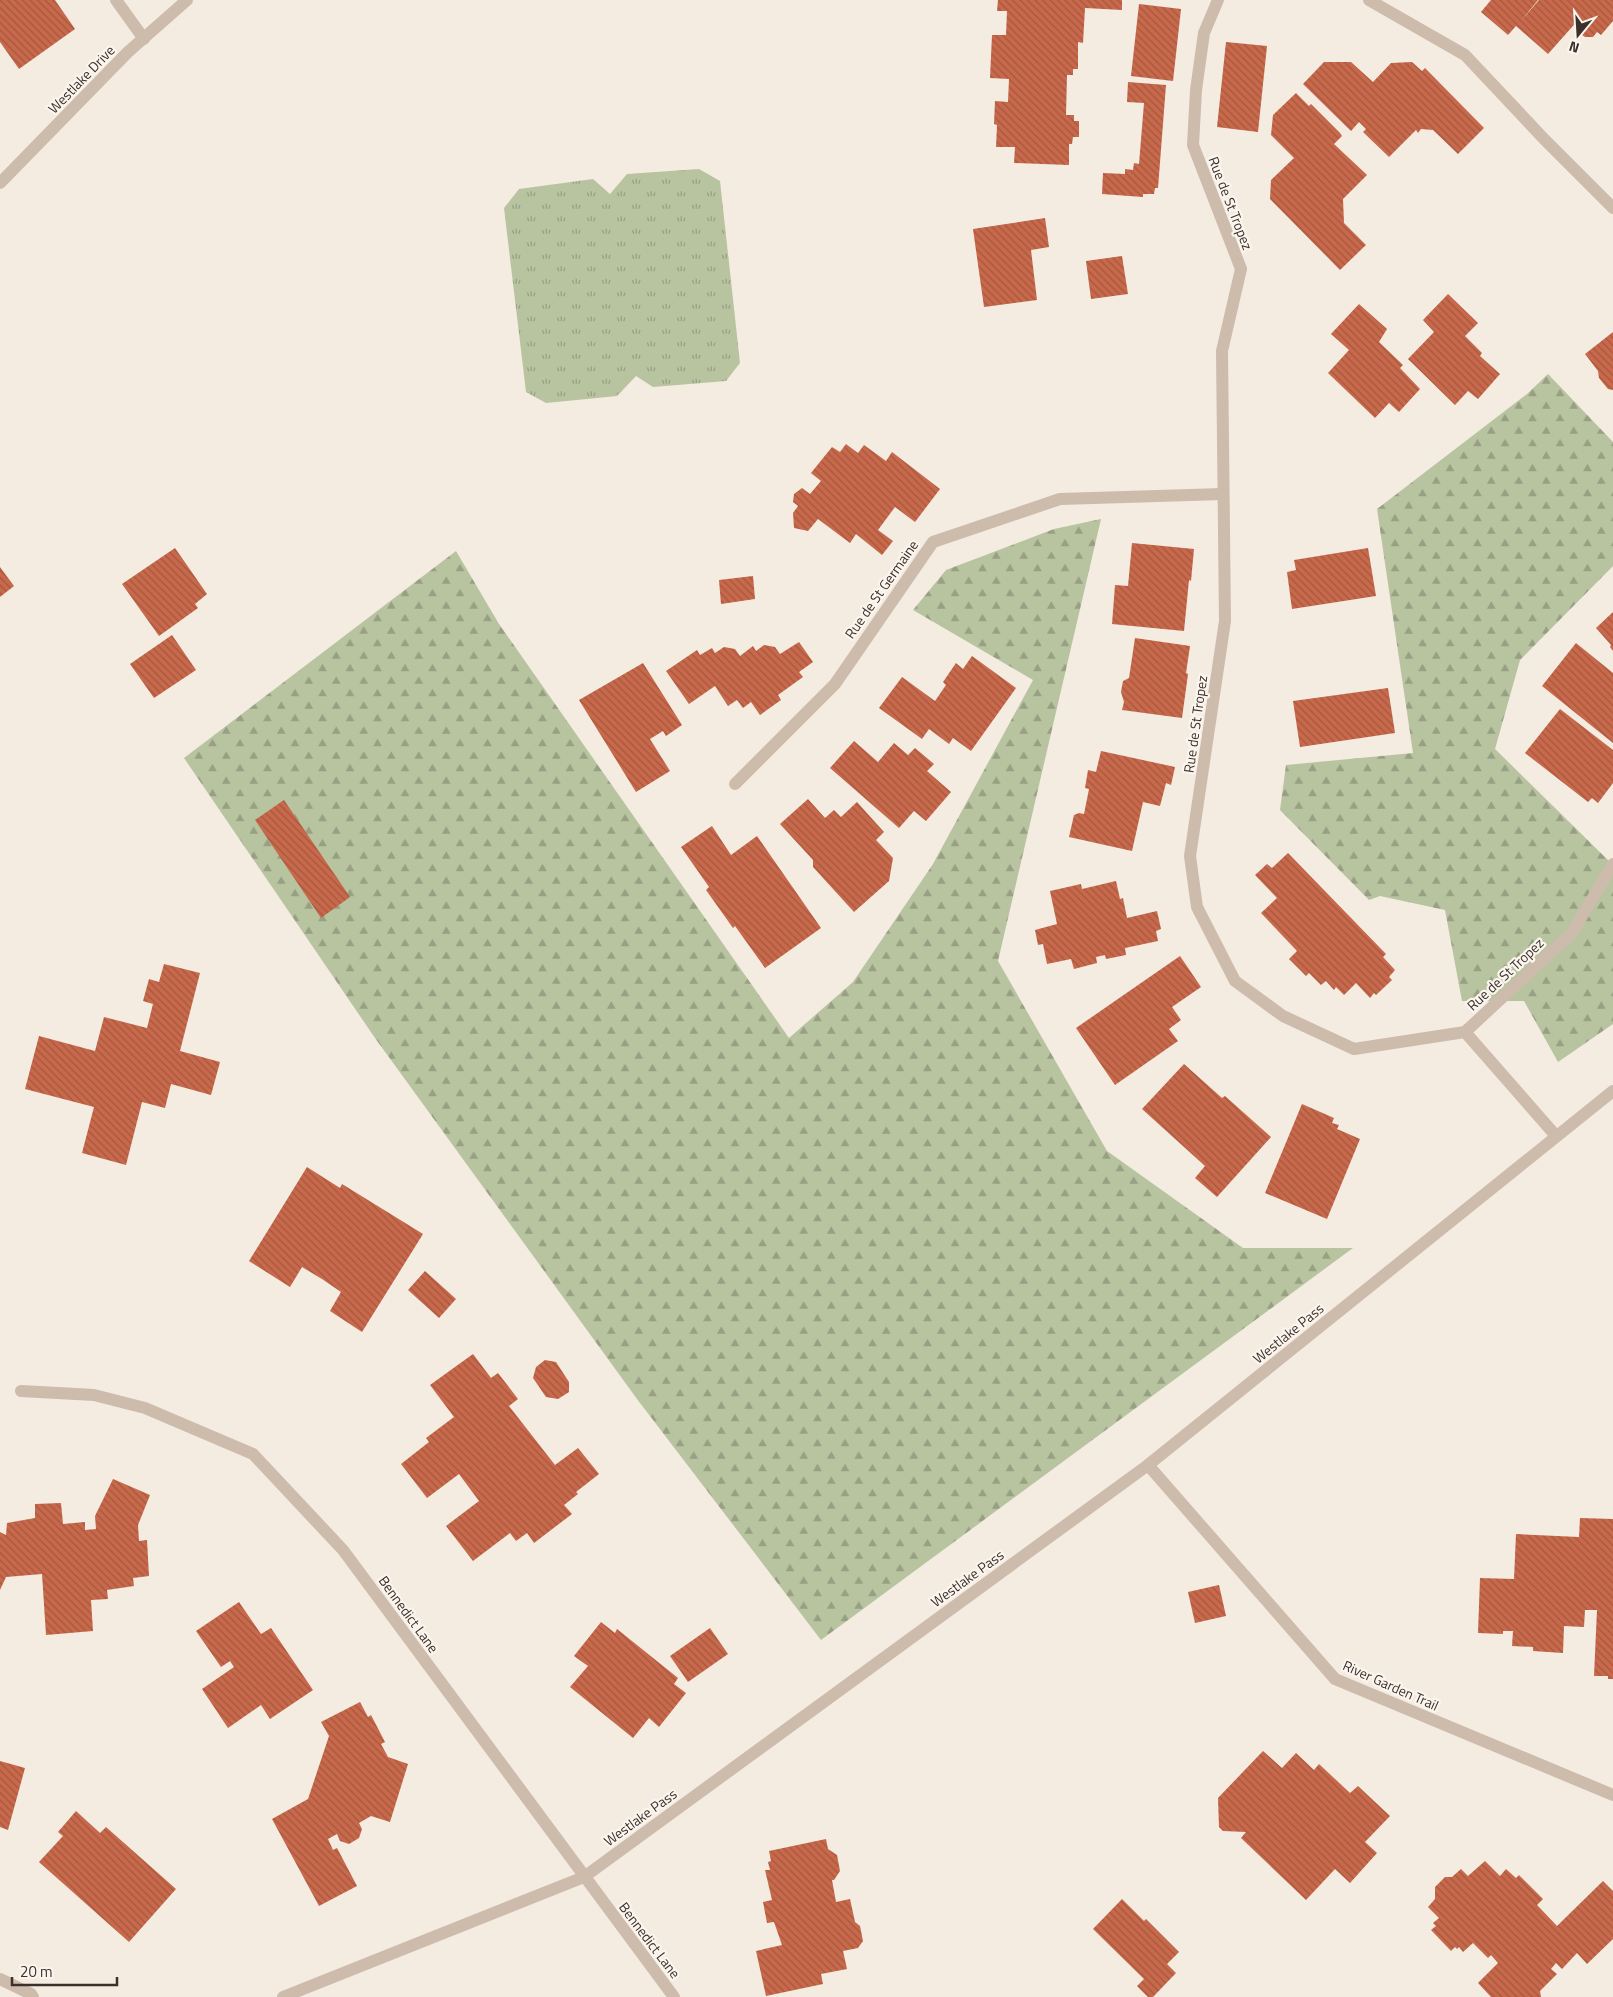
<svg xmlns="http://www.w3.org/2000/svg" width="1613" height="1997" viewBox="0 0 1613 1997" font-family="'Titillium Web',sans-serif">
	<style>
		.forest { fill: url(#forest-firs) }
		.park { fill: url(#park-tufts) }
		.building { fill: url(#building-back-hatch) }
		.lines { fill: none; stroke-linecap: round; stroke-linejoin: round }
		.minor { stroke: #cdbbac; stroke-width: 12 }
		.labels { text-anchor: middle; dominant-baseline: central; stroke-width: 4.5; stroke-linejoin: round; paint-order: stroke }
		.street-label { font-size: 14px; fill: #3b302b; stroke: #fbf5ee }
	</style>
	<defs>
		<pattern id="forest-firs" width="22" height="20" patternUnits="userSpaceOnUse" patternTransform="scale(1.25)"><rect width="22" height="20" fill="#b8c4a0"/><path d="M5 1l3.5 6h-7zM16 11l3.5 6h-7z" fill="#97a083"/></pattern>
		<pattern id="park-tufts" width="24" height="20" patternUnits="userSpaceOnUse" patternTransform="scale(1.25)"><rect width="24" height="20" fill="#b8c4a0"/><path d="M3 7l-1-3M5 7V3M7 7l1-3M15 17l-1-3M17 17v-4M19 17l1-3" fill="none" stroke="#97a083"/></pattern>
		<pattern id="building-back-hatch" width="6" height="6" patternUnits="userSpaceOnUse" patternTransform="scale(1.25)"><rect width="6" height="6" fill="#c8694b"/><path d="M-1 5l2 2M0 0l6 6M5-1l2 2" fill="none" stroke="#a4573f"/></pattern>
	</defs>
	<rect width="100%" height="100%" fill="#f4ebe1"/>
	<g class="forest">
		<polygon points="1548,374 1613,442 1613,566 1520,660 1495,749 1613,865 1613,1024 1558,1062 1524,1001 1462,1001 1445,910 1380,896 1369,900 1280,810 1286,765 1413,753 1377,509 1527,394"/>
		<polygon points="1101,519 998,961 1107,1151 1243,1248 1353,1248 821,1640 637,1399 375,1038 184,758 456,551 499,624 789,1038 853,982 933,864 1033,680 913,610 946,570 1054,529"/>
	</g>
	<polygon class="park" points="699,169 720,181 740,363 726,381 653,387 636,376 617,396 546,403 526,392 504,208 519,189 593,179 610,194 627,174"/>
	<g class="building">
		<polygon points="0,0 55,0 75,29 19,69 0,42"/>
		<polygon points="998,0 1122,0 1122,10 1085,8 1083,43 1078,42 1078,69 1073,69 1073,75 1067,75 1066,115 1074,115 1074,121 1079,121 1079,137 1073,137 1072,144 1069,144 1069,165 1014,163 1015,147 996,147 997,125 994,124 995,101 1008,102 1009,79 990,78 992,35 1006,35 1007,11 997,11"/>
		<polygon points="1491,0 1538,0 1521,21 1539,0 1613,0 1613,21 1601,35 1597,32 1593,37 1585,37 1579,33 1576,26 1581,20 1580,18 1548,54 1516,26 1508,35 1481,12"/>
		<polygon points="1139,4 1181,9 1173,81 1131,76"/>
		<polygon points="1226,42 1267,46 1258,132 1217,127"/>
		<polygon points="1324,62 1351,62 1373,82 1391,63 1412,62 1422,71 1425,68 1484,128 1458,154 1433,130 1421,129 1418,133 1416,130 1389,157 1363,132 1366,129 1359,122 1351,131 1303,84"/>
		<polygon points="1128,82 1166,85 1158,188 1155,188 1154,194 1143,194 1143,197 1102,194 1103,173 1125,174 1125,169 1133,170 1134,163 1139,164 1144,103 1127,102"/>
		<polygon points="1296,93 1309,106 1311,104 1340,133 1342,136 1334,144 1367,175 1343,199 1344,223 1366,245 1340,270 1270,199 1271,180 1294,158 1271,135 1273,115"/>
		<polygon points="1045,218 1049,247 1031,250 1037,300 984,307 973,229"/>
		<polygon points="1122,256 1128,294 1091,299 1086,261"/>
		<polygon points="1448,294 1478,323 1465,336 1482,353 1480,356 1500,374 1478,399 1468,391 1455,405 1408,359 1434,332 1423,320"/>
		<polygon points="1359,304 1387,329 1379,342 1403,365 1400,368 1420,389 1399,412 1389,403 1375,418 1328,373 1349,350 1331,334"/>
		<polygon points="1613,332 1613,390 1608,389 1599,378 1598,371 1585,354"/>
		<polygon points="846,444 858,453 864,445 886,461 892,452 940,489 915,522 895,507 878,530 893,541 882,555 856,534 850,543 818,519 808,531 794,528 793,513 798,506 793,502 794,494 802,488 810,494 821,481 811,473 832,447 840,452"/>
		<polygon points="1132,543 1194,549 1191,581 1189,580 1184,631 1112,624 1115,585 1128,586"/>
		<polygon points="175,548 207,594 195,604 198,608 159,636 122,584"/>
		<polygon points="1368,548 1376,596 1292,609 1287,572 1296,570 1294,560"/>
		<polygon points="0,567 14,586 0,597"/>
		<polygon points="753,576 755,599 721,604 719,580"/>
		<polygon points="1613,612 1613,651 1610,647 1611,645 1596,628"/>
		<polygon points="172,635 196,670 154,698 130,664"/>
		<polygon points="1135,638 1190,646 1186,673 1188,674 1182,718 1122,710 1124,702 1121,692 1123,681 1129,678"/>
		<polygon points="799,642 813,662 799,672 803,677 778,695 781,700 760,715 751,702 743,708 737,700 728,706 715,686 689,704 666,671 697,650 700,655 712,648 715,653 724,647 735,649 740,656 753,646 756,651 764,645 775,647 780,654"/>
		<polygon points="1576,643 1613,673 1613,743 1542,686"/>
		<polygon points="972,656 1016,688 971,751 953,738 949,744 929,729 922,739 879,708 902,677 935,701 946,685 943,682 956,663 963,669"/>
		<polygon points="643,663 682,725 666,736 663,731 650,739 670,771 636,792 579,700"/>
		<polygon points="1388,688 1395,733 1300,747 1293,701"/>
		<polygon points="1560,709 1613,750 1613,783 1598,803 1592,798 1588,802 1525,753"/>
		<polygon points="854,741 878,762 894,743 908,755 915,748 934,764 927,771 951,792 926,821 914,811 899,828 830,768"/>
		<polygon points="1101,751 1175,767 1171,785 1166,783 1160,806 1143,802 1132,851 1069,837 1074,815 1079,813 1084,814 1089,789 1085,788 1088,770 1096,772"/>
		<polygon points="808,799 825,818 834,810 841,817 857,802 884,832 876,840 893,858 889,881 854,912 813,867 813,860 780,824"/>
		<polygon points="284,800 350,897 321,918 255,820"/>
		<polygon points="712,826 731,855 757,836 821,928 765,968 735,926 733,928 706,890 709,887 681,847"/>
		<polygon points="1288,853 1386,954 1383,957 1395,970 1389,977 1392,980 1376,995 1374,993 1370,998 1356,983 1344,995 1336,987 1334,990 1326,981 1321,985 1309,973 1306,976 1289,959 1297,951 1261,913 1277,898 1255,875 1267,864 1272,868"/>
		<polygon points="1116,881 1120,899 1123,898 1127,918 1157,911 1161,929 1156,931 1158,941 1125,948 1126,955 1106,959 1105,955 1096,957 1097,963 1074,969 1071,959 1047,964 1043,944 1038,945 1035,930 1057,924 1050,891 1081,884 1082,889"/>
		<polygon points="1180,956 1201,987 1172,1007 1181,1020 1169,1029 1178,1041 1115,1085 1076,1028"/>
		<polygon points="164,964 200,973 180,1051 220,1062 211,1095 171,1084 165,1108 142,1102 126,1165 82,1153 94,1107 25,1089 39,1036 95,1051 104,1017 147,1028 153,1004 143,1001 149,979 159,982"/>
		<polygon points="1184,1064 1222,1098 1225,1096 1271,1137 1217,1197 1195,1178 1205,1166 1142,1109"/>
		<polygon points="1302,1104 1334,1118 1332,1123 1339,1125 1337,1129 1360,1139 1327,1219 1265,1193"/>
		<polygon points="307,1167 340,1188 342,1184 423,1234 362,1332 330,1311 341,1292 322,1279 302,1267 290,1287 249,1261"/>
		<polygon points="425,1271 456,1299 439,1318 408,1290"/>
		<polygon points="473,1354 491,1378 498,1373 518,1399 509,1406 555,1465 578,1448 599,1474 576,1492 578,1494 564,1505 572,1514 534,1543 527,1533 516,1541 510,1533 473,1561 446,1526 479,1501 459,1474 427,1498 401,1464 429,1442 426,1438 454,1417 430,1385"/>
		<polygon points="545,1360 556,1362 569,1382 569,1392 558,1399 546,1397 533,1378 536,1367"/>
		<polygon points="113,1479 150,1495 138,1525 139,1541 147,1540 149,1576 133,1578 134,1586 107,1590 108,1599 91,1600 93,1631 46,1635 42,1574 6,1577 0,1590 0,1532 6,1535 7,1523 35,1518 35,1504 61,1503 63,1524 85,1522 85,1530 96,1529 95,1516"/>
		<polygon points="1580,1518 1613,1519 1613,1679 1608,1679 1608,1676 1594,1676 1597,1610 1585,1610 1584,1627 1564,1626 1563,1653 1533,1651 1533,1647 1512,1646 1513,1631 1503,1631 1503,1634 1478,1633 1480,1578 1514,1579 1516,1534 1579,1537"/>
		<polygon points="1219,1585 1226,1616 1195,1623 1188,1592"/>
		<polygon points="239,1602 261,1634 271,1628 313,1690 270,1719 261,1705 228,1728 202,1689 234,1667 230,1661 221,1667 196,1631"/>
		<polygon points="601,1622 615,1633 617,1629 678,1678 674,1684 686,1693 659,1727 649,1718 633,1738 570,1687 588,1666 574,1656"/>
		<polygon points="710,1628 728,1654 688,1682 670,1656"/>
		<polygon points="360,1702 368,1717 371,1715 385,1742 381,1744 388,1757 408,1764 390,1822 371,1816 359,1823 362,1829 359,1838 349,1844 340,1841 337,1834 328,1839 333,1850 337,1848 357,1886 319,1906 272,1819 308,1799 329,1736 321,1722"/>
		<polygon points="1263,1751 1282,1768 1296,1753 1314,1770 1319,1764 1350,1793 1358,1786 1390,1816 1365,1842 1377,1853 1350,1883 1335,1869 1306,1900 1241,1838 1246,1832 1223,1831 1219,1827 1218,1798"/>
		<polygon points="0,1761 25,1768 8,1830 0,1827"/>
		<polygon points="76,1811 100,1833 106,1827 176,1889 129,1942 39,1862 63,1836 58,1832"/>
		<polygon points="826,1839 828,1849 837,1855 840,1871 834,1880 832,1880 836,1902 850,1899 855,1922 860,1926 863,1941 858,1948 843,1951 847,1969 821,1974 823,1984 766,1996 756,1951 782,1945 774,1922 767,1923 763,1902 772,1900 765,1870 770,1870 768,1862 771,1861 769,1851"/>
		<polygon points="1485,1861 1500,1876 1506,1869 1516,1878 1519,1875 1543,1899 1537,1905 1557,1926 1603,1881 1613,1891 1613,1939 1587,1964 1577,1953 1562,1969 1556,1963 1551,1969 1557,1974 1540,1991 1541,1997 1491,1997 1478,1983 1498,1963 1491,1955 1488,1958 1473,1943 1463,1952 1459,1947 1457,1949 1455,1947 1451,1951 1431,1930 1436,1926 1433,1923 1439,1918 1428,1907 1435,1899 1435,1887 1445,1877 1452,1877 1461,1869 1468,1876"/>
		<polygon points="1122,1899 1144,1921 1146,1919 1179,1952 1167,1964 1176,1973 1153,1997 1148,1997 1137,1986 1144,1979 1093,1929"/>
	</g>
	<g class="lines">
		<g class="minor">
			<polyline points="116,0 144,39"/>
			<polyline points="1218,0 1204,33 1196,90 1193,145 1241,269 1222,351 1225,621 1190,856 1197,907 1235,981 1283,1016 1354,1049 1465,1032 1572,933 1613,864"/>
			<polyline points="1369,0 1465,55 1545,140 1613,208"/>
			<polyline points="0,183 128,52 187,0"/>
			<polyline points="735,784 835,684 933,542 1060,499 1223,494"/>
			<polyline points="1465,1032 1556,1136"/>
			<polyline points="21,1391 94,1395 145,1408 253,1454 343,1550 674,1997"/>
			<polyline points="1148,1465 1335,1679 1613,1795"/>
			<polyline points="0,1979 31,1994 33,1997"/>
			<polyline points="283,1997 584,1877 1148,1465 1613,1091"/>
		</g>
	</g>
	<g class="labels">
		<g class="street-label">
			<text transform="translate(81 79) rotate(-46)">Westlake Drive</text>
			<text transform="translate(1231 203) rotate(69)">Rue de St Tropez</text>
			<text transform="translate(881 589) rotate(-55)">Rue de St Germaine</text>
			<text transform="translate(1195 724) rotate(-82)">Rue de St Tropez</text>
			<text transform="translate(1505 974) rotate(-43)">Rue de St Tropez</text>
			<text transform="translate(1288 1333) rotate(-39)">Westlake Pass</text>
			<text transform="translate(967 1578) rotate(-36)">Westlake Pass</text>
			<text transform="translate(409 1614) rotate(54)">Bennedict Lane</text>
			<text transform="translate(1391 1685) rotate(24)">River Garden Trail</text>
			<text transform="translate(640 1817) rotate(-36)">Westlake Pass</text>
			<text transform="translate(650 1940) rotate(53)">Bennedict Lane</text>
		</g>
	</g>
	<g transform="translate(1578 35) rotate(198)" stroke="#fbf5ee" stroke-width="4" paint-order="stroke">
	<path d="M0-4L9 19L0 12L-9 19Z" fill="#3b302b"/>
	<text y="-8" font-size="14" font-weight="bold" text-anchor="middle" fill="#3b302b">N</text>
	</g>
	<path d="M12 1977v8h105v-8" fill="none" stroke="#3b302b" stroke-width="2.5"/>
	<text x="20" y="1977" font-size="15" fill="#3b302b" stroke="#fbf5ee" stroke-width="4" paint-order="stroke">20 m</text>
</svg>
